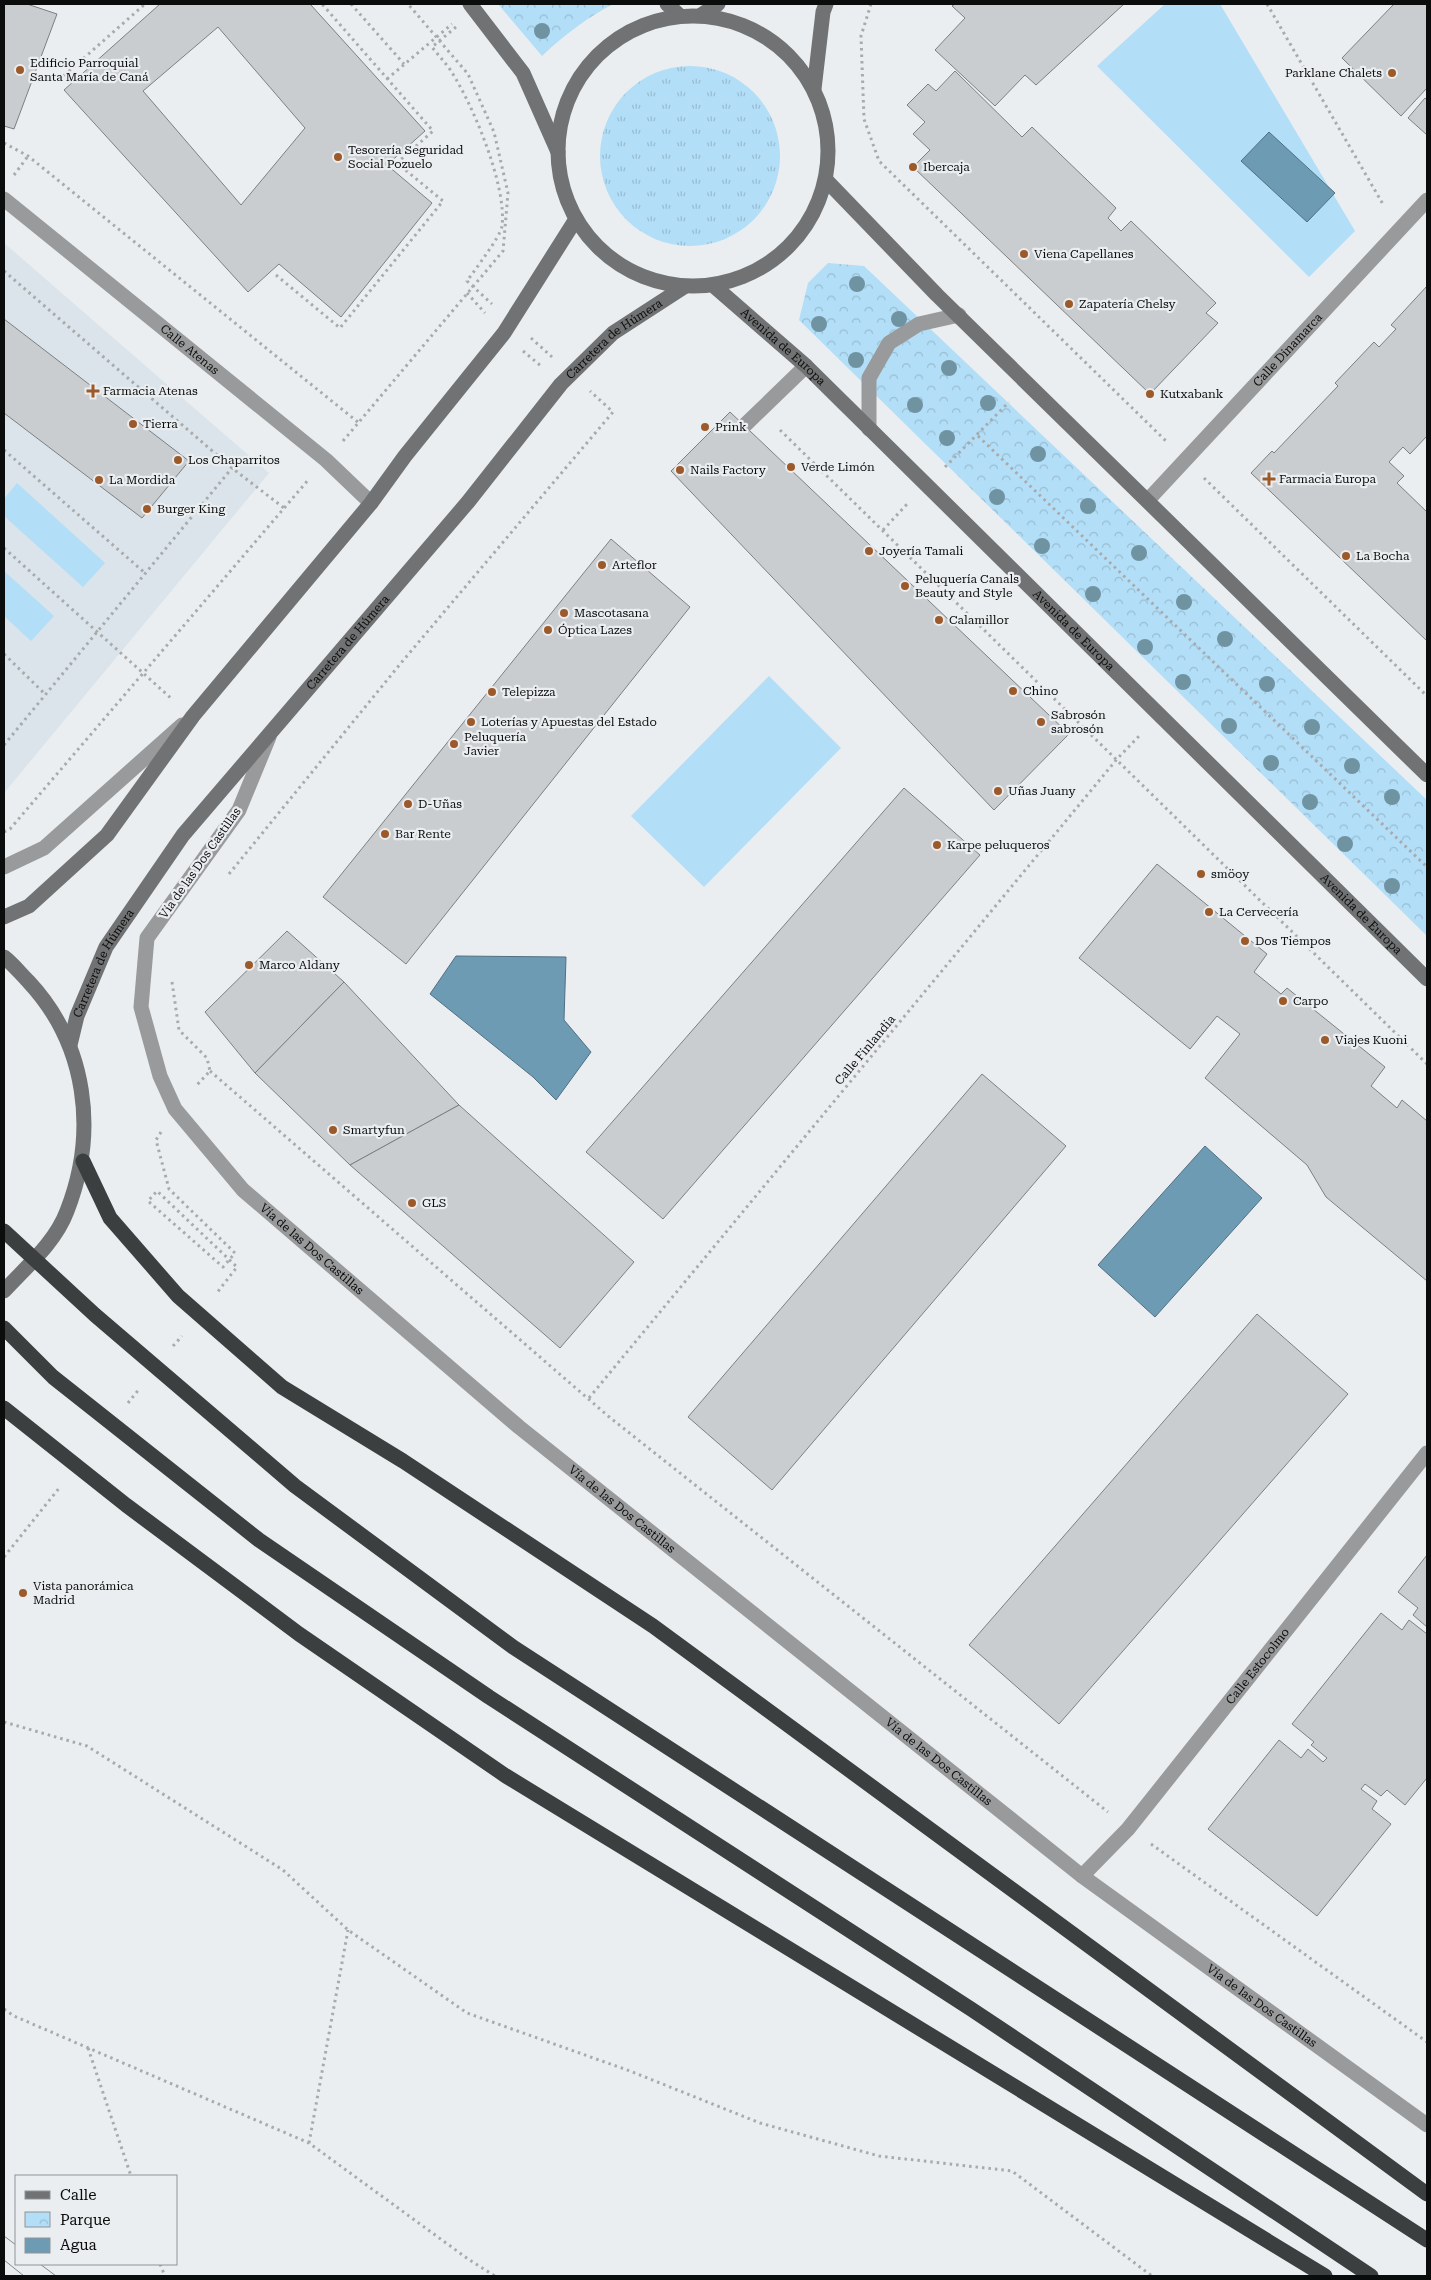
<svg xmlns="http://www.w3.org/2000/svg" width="1431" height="2280" viewBox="0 0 1431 2280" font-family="'Roboto Serif',serif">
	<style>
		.built { fill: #dae4ea }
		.grass { fill: url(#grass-tufts) }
		.park { fill: url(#park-crowns) }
		.garden { fill: #b2def7 }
		.water { fill: #6e9bb4; stroke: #507082 }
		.building { fill: #cacdcf; stroke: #7d8082; fill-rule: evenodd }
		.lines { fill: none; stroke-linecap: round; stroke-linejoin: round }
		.path { stroke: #a8aaab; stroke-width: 3; stroke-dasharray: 2.5 4; stroke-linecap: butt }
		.lane { stroke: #999a9b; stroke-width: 15 }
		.street { stroke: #999a9b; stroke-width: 15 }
		.secondary { stroke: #707273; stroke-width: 15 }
		.highway { stroke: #3c3f40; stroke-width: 15 }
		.tram { stroke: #848687; stroke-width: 1 }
		.tree { fill: #7093a2 }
		.poi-dot { fill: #9c5929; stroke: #ebeef0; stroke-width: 2 }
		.labels { text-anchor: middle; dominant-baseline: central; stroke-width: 4.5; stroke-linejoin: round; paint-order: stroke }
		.poi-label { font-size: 12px; fill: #0b0c0c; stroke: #ebeef0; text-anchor: start }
		.street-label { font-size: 12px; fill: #0b0c0c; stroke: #ebeef0 }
	</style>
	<defs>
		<pattern id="grass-tufts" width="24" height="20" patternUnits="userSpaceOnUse" patternTransform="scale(1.25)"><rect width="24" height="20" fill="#b2def7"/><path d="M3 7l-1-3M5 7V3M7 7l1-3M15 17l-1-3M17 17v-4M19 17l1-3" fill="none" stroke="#98bdd3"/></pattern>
		<pattern id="park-crowns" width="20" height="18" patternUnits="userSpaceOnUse" patternTransform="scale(1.25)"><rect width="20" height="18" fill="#b2def7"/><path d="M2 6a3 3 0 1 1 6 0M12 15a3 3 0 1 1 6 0" fill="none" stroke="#98bdd3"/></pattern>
	</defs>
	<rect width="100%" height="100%" fill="#ebeef0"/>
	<polygon class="built" points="4,243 269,473 4,793"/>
	<circle class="grass" cx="690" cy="156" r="90"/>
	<g class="park">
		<path d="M498,4H613C587,18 564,35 542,56Z"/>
		<polygon points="828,263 864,266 1427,800 1427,936 799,320 808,283"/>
	</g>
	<g class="garden">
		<polygon points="1165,4 1220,4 1355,231 1309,277 1097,66"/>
		<polygon points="17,483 105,563 83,587 4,516 4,499"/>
		<polygon points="4,571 54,616 31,641 4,616"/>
		<polygon points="769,676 841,748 704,887 631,816"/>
	</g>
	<g class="water">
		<polygon points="1269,132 1335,193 1307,222 1241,161"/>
		<polygon points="456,956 566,957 564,1020 591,1052 556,1100 533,1077 430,994"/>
		<polygon points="1205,1146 1262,1198 1155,1317 1098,1265"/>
	</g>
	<g class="building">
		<polygon points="4,4 27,4 57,14 14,129 4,126"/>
		<path d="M160,4H310L425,131L387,165L432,203L341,317L279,264L248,292L64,90ZM218,27L305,128L241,205L143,91Z"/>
		<polygon points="955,4 1124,4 1036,85 1025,75 995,106 935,50 965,18 952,6"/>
		<polygon points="1394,4 1427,4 1427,88 1401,116 1342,58"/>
		<polygon points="955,71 1022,137 1032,127 1116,208 1108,218 1121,231 1131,221 1216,303 1206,313 1218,323 1150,394 913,167 930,150 913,134 925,122 907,105 928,84 936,91"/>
		<polygon points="1425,98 1427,100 1427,135 1408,118"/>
		<polygon points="1427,286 1427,436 1410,454 1403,447 1389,462 1404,476 1397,483 1427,512 1427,641 1251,473 1272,451 1274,453 1338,386 1335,383 1374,342 1379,347 1396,329 1391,325"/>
		<polygon points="4,319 189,461 142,518 4,413"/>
		<polygon points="730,412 1069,734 994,810 671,471"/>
		<polygon points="611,539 690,607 406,964 323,897"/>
		<polygon points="904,788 980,855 663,1219 586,1152"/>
		<polygon points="1157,864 1267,954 1254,972 1281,994 1287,988 1385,1067 1371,1086 1397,1108 1402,1100 1427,1121 1427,1281 1326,1197 1307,1165 1205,1078 1240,1034 1217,1016 1190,1049 1079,958"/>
		<polygon points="287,931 344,982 255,1073 205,1012"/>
		<polygon points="344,982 459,1105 350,1165 255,1073"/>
		<polygon points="982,1074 1066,1146 772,1490 688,1417"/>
		<polygon points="459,1105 634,1262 560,1348 350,1165"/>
		<polygon points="1257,1314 1348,1394 1059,1724 969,1645"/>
		<polygon points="1427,1555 1427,1627 1413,1615 1418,1608 1398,1592"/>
		<polygon points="1381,1613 1402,1630 1409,1620 1427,1634 1427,1778 1405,1805 1387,1790 1381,1796 1365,1784 1361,1789 1377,1801 1372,1809 1391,1824 1317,1916 1208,1829 1279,1740 1301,1758 1308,1749 1323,1762 1327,1758 1311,1745 1314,1742 1292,1724"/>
	</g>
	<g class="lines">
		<g class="path">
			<polyline points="351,4 404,64"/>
			<polyline points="871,4 861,36 864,119 879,161 1166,441"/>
			<polyline points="1267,4 1384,206"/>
			<path d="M456,27L432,47C438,55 445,62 451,71C473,105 507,186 502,226C501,236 474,271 467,281L492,304"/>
			<polyline points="387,79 452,24"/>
			<polyline points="59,80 145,4"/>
			<polyline points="4,143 28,156 359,423"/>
			<polyline points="14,175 28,156"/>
			<polyline points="4,271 232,468 284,508"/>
			<polyline points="276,275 340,328 443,201 397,163 433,131 322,4"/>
			<polyline points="467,293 485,313"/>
			<polyline points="531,338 552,357"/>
			<polyline points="523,351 541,366"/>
			<polyline points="780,430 1427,1064"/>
			<polyline points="978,436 1427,867"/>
			<polyline points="343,441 503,251 508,193 494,132 468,74 408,4"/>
			<polyline points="4,450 145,573"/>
			<polyline points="945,467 1009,402"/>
			<polyline points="1204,478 1427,696"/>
			<polyline points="883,530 908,503"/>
			<polyline points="4,548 173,700"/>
			<polyline points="4,654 45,694"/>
			<polyline points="4,745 232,468"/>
			<polyline points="4,832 10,829 309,479"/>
			<polyline points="229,874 401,663 613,412 590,391"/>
			<polyline points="172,982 179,1030 207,1058 210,1071 195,1087"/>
			<polyline points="210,1071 608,1416 1108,1812"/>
			<polyline points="161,1132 156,1140 169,1189 235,1253 223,1267 148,1201 157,1191 237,1267 216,1294"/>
			<polyline points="173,1346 182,1336"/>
			<polyline points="589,1398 1117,759 1141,734"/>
			<polyline points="128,1403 140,1388"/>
			<polyline points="4,1557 60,1487"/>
			<polyline points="4,1722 87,1746 283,1870 348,1930 467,2013 630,2071 760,2123 879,2156 1012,2171 1152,2276"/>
			<polyline points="1151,1844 1427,2042"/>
			<polyline points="4,2009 14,2016 309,2143 468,2259 495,2276"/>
			<polyline points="88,2048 131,2176"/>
			<polyline points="309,2143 348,1930"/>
			<polyline points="160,2264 165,2276"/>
		</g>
		<g class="lane">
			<polyline points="746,424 806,366"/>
			<polyline points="869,429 869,378 889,343 919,324 959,315"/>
		</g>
		<g class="street">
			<path id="s1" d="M4,199L326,460L371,503"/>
			<path id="s2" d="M1148,500L1427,200"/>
			<path id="s3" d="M269,737L239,810L147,938L141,1007L160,1076L175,1109L243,1190L519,1427L1082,1876L1427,2125"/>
			<polyline points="4,867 44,848 182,725"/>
			<path id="s4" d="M1082,1876L1128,1829L1427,1453"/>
		</g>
		<g class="secondary">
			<polyline points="470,4 523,73 558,152"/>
			<polyline points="667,4 680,16"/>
			<polyline points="701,15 718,4"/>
			<circle cx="693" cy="151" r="135"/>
			<polyline points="814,89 823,12 826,4"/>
			<polyline points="826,180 937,295 1427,775"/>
			<path id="s5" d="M714,286L806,366L1427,979"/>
			<polyline points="4,917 29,906 107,835 193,716 371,503 405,456 504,333 576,219"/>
			<path d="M4,957C13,964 20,973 28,981C87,1044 98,1132 67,1211C55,1243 27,1266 4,1291"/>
			<path id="s6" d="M70,1045L77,1016L106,947L183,835L468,502L561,384L613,333L684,287"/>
		</g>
		<g class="highway">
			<polyline points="83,1161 110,1218 178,1296 282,1387 403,1461 653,1626 1427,2194"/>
			<polyline points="4,1231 95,1315 295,1486 513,1647 1427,2240"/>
			<polyline points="4,1328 53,1377 259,1540 489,1697 971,2009 1371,2276"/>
			<polyline points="4,1408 126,1505 299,1634 506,1776 1325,2276"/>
		</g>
		<g class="tram">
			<polyline points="4,2236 16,2245"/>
			<polyline points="4,2260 24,2276"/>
			<polyline points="40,2264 56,2276"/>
		</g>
	</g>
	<g class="tree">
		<circle cx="542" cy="31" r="8"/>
		<circle cx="857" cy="284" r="8"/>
		<circle cx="899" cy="319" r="8"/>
		<circle cx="819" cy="324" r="8"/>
		<circle cx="856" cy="360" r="8"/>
		<circle cx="949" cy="368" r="8"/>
		<circle cx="988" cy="403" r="8"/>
		<circle cx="915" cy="405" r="8"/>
		<circle cx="947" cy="438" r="8"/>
		<circle cx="1038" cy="454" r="8"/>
		<circle cx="997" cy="497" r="8"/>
		<circle cx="1088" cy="506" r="8"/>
		<circle cx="1042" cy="546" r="8"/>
		<circle cx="1139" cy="553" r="8"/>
		<circle cx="1093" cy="594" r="8"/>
		<circle cx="1184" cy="602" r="8"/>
		<circle cx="1225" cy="639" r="8"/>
		<circle cx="1145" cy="647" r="8"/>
		<circle cx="1183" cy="682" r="8"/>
		<circle cx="1267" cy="684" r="8"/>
		<circle cx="1229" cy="726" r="8"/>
		<circle cx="1312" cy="727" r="8"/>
		<circle cx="1271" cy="763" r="8"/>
		<circle cx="1352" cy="766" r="8"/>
		<circle cx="1392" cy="797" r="8"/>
		<circle cx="1310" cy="802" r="8"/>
		<circle cx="1345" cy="844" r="8"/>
		<circle cx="1392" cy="886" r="8"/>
	</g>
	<g class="poi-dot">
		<circle cx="20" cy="70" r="5"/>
		<circle cx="1392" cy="73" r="5"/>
		<circle cx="338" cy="157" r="5"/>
		<circle cx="913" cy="167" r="5"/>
		<circle cx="1024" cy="254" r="5"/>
		<circle cx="1069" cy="304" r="5"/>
		<path d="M90.5 383.5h5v5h5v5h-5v5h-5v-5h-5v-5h5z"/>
		<circle cx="1150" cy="394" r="5"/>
		<circle cx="133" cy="424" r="5"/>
		<circle cx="705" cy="427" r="5"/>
		<circle cx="178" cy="460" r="5"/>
		<circle cx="791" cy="467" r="5"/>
		<circle cx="680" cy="470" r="5"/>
		<path d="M1266.5 471.5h5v5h5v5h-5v5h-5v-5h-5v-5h5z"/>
		<circle cx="99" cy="480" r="5"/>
		<circle cx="147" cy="509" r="5"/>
		<circle cx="869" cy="551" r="5"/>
		<circle cx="1346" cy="556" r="5"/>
		<circle cx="602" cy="565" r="5"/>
		<circle cx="905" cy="586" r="5"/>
		<circle cx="564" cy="613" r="5"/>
		<circle cx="939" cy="620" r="5"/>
		<circle cx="548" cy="630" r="5"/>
		<circle cx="1013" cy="691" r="5"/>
		<circle cx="492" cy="692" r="5"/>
		<circle cx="471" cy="722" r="5"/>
		<circle cx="1041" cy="722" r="5"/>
		<circle cx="454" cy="744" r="5"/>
		<circle cx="998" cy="791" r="5"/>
		<circle cx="408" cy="804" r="5"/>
		<circle cx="385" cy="834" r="5"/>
		<circle cx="937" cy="845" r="5"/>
		<circle cx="1201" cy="874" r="5"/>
		<circle cx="1209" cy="912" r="5"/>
		<circle cx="1245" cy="941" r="5"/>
		<circle cx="249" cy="965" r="5"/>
		<circle cx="1283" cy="1001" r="5"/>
		<circle cx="1325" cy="1040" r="5"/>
		<circle cx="333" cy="1130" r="5"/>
		<circle cx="412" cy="1203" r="5"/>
		<circle cx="23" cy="1593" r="5"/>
	</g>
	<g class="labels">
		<g class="poi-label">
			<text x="30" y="63">Edificio Parroquial<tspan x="30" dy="14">Santa María de Caná</tspan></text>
			<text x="1382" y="73" text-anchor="end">Parklane Chalets</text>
			<text x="348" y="150">Tesorería Seguridad<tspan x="348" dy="14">Social Pozuelo</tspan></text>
			<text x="923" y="167">Ibercaja</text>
			<text x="1034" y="254">Viena Capellanes</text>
			<text x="1079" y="304">Zapatería Chelsy</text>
			<text x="103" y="391">Farmacia Atenas</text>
			<text x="1160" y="394">Kutxabank</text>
			<text x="143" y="424">Tierra</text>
			<text x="715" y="427">Prink</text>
			<text x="188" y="460">Los Chaparritos</text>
			<text x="801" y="467">Verde Limón</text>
			<text x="690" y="470">Nails Factory</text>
			<text x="1279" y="479">Farmacia Europa</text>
			<text x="109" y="480">La Mordida</text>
			<text x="157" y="509">Burger King</text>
			<text x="879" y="551">Joyería Tamali</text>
			<text x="1356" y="556">La Bocha</text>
			<text x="612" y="565">Arteflor</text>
			<text x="915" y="579">Peluquería Canals<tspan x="915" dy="14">Beauty and Style</tspan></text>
			<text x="574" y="613">Mascotasana</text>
			<text x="949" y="620">Calamillor</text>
			<text x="558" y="630">Óptica Lazes</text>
			<text x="1023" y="691">Chino</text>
			<text x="502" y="692">Telepizza</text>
			<text x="1051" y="715">Sabrosón<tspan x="1051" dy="14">sabrosón</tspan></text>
			<text x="481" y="722">Loterías y Apuestas del Estado</text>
			<text x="464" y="737">Peluquería<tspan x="464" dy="14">Javier</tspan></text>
			<text x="1008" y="791">Uñas Juany</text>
			<text x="418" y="804">D-Uñas</text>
			<text x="395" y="834">Bar Rente</text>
			<text x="947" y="845">Karpe peluqueros</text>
			<text x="1211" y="874">smöoy</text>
			<text x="1219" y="912">La Cervecería</text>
			<text x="1255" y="941">Dos Tiempos</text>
			<text x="259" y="965">Marco Aldany</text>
			<text x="1293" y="1001">Carpo</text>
			<text x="1335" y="1040">Viajes Kuoni</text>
			<text x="343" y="1130">Smartyfun</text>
			<text x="422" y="1203">GLS</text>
			<text x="33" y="1586">Vista panorámica<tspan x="33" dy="14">Madrid</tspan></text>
		</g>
		<g class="street-label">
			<text stroke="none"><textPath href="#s6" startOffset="899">Carretera de Húmera</textPath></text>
			<text stroke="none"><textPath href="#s5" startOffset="92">Avenida de Europa</textPath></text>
			<text stroke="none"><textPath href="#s1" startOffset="239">Calle Atenas</textPath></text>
			<text stroke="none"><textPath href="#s2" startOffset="205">Calle Dinamarca</textPath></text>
			<text stroke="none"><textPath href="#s5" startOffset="498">Avenida de Europa</textPath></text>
			<text stroke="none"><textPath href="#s6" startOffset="494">Carretera de Húmera</textPath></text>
			<text transform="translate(200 863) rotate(-55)">Vía de las Dos Castillas</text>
			<text stroke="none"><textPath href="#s5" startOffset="902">Avenida de Europa</textPath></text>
			<text stroke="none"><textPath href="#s6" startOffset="89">Carretera de Húmera</textPath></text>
			<text transform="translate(865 1050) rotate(-50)">Calle Finlandia</text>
			<text stroke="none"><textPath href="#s3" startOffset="610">Vía de las Dos Castillas</textPath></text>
			<text stroke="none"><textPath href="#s3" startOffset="1015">Vía de las Dos Castillas</textPath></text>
			<text stroke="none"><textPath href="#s4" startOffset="274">Calle Estocolmo</textPath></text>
			<text stroke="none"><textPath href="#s3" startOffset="1420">Vía de las Dos Castillas</textPath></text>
			<text stroke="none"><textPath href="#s3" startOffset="1825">Vía de las Dos Castillas</textPath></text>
		</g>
	</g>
	<rect width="1431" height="2280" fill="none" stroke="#0b0c0c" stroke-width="10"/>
	<rect x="15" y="2175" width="162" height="90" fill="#ebeef0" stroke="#919495"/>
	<rect x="25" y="2191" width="25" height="8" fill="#707273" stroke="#919495"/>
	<text x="60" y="2200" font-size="15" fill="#0b0c0c">Calle</text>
	<rect x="25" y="2212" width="25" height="15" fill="url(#park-crowns)" stroke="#919495"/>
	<text x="60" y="2225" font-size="15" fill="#0b0c0c">Parque</text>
	<rect x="25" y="2238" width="25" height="15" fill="#6e9bb4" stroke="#919495"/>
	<text x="60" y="2250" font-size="15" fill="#0b0c0c">Agua</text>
</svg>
